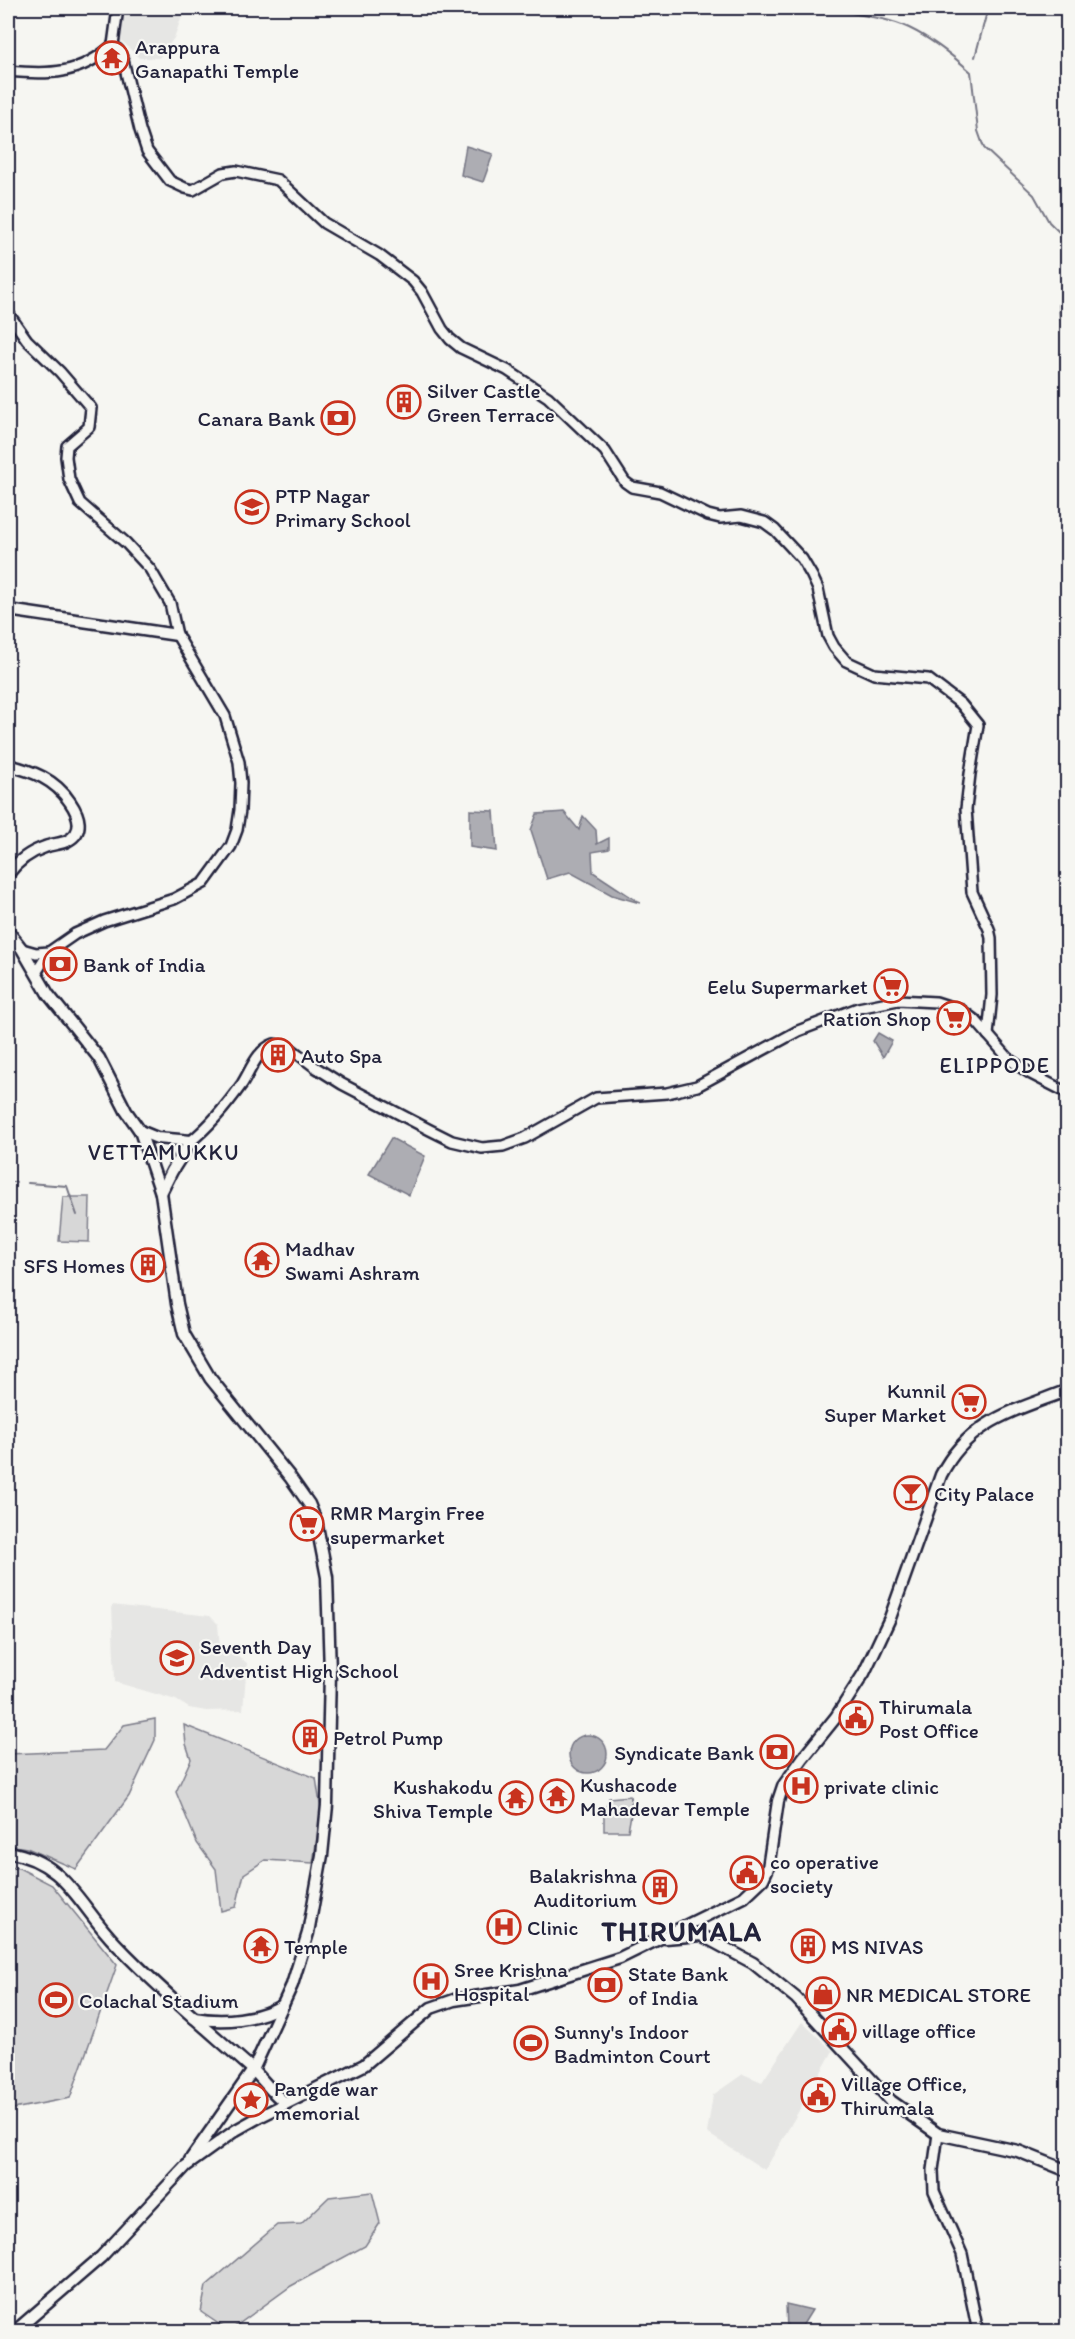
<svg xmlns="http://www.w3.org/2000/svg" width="1075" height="2339" viewBox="0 0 1075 2339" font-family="Itim,sans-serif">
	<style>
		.built { fill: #e6e6e4 }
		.green { fill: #d7d7d7; stroke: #7c7c89; stroke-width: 1.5 }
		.water { fill: #adadb3; stroke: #757583; stroke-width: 1.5 }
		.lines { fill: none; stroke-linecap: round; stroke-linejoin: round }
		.stream { stroke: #757583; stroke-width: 2 }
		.tertiary-casing { stroke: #22223b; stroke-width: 14 }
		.secondary-casing { stroke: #22223b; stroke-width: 15 }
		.tertiary { stroke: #f6f6f2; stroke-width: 9 }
		.secondary { stroke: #f6f6f2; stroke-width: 10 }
		.labels { text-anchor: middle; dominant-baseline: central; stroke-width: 4.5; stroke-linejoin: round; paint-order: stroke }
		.poi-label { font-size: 21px; fill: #22223b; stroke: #f6f6f2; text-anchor: start }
		.neighbourhood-label { font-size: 22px; letter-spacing: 1.5px; fill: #22223b; stroke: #f6f6f2 }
		.district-label { font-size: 27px; font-weight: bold; letter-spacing: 1.5px; fill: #22223b; stroke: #f6f6f2 }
	</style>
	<rect width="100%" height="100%" fill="#f6f6f2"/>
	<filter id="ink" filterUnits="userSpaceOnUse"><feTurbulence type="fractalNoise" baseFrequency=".0167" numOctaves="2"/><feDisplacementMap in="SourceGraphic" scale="12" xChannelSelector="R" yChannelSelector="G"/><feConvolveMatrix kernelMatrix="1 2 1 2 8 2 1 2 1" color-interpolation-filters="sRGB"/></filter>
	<g filter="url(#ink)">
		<g class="built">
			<polygon points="122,8 185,8 174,38 159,58 139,58 118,37"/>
			<polygon points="112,1605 210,1616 218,1624 220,1648 233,1653 247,1663 243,1710 206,1711 189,1708 176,1700 115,1682"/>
			<polygon points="802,2022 833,2051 765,2170 707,2133 713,2095 743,2074 762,2082"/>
		</g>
		<g class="green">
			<polygon points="63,1197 90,1197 89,1242 59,1241"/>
			<polygon points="155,1719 155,1740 129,1796 76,1869 27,1848 8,1845 8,1754 104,1750 124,1725"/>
			<polygon points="184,1725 316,1778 321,1811 313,1863 265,1860 244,1874 236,1907 221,1911 216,1869 197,1843 176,1792 191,1759 186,1744"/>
			<polygon points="630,1796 632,1809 628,1831 604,1831 604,1813 609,1798"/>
			<polygon points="8,1867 19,1868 52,1885 117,1965 70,2098 8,2110"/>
			<polygon points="372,2192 380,2223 365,2246 291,2286 229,2331 201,2312 206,2286 277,2225 301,2224 329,2197"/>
		</g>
		<g class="water">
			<polygon points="466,146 493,154 483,182 461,175"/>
			<polygon points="470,810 494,811 497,851 470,847"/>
			<polygon points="564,812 579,830 583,816 596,830 597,844 609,838 609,849 592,852 593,872 640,903 612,895 570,872 547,879 531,830 537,814"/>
			<polygon points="878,1033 892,1041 883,1057 873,1041"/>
			<polygon points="391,1138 425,1156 409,1195 369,1174"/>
			<circle cx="588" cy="1754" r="19"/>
			<polygon points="786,2304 812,2310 799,2331 787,2331"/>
		</g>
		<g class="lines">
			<g class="stream">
				<path d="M827,8C854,15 884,16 909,28C932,39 952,55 971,72L978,131L984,148L1034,195L1049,222L1068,241"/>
				<polyline points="975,57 988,8"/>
				<polyline points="1068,283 1059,305 1060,318 1068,323"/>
				<polyline points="8,1182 16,1182"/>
				<polyline points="28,1183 67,1186 77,1215"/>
			</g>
			<defs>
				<g id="tertiary">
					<polyline points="113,45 118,50 123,60 140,130 147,151 170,181 185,188 193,190 223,173 236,171 278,180 324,223 379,255 413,281 422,292 442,329 450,339 461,348 507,370 548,397 605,451 625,482 632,487 660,492 708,515 720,518 741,516 764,522 775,530 802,559 812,576 818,589 828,636 834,647 846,661 874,674 928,679 961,704 978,725 970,774 966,809 972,892 989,929 991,938 992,995 988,1035"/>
					<polyline points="113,45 118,8"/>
					<path d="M8,71C49,75 80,75 113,45"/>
					<polyline points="8,313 27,340 60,372 91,408 89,427 67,446 66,457 69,479 80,503 126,543 150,569 170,603 177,635 225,716 239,762 241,783 240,810 237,830 231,846 204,883 174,899 104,921 75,934 49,952 36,973"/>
					<polyline points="22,949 36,953 49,952"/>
					<path d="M191,1141C211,1125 227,1105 242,1084C251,1070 257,1050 274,1044L290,1048L315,1067L342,1084L430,1130L452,1141L482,1148L503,1146L525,1138L596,1098L667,1093L697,1086L798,1031L858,1008L898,1000L936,1002L961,1010L976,1021L1010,1060L1031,1074L1068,1093"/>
					<polyline points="938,2134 933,2170 934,2191 962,2254 978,2332"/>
				</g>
				<g id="secondary">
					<polyline points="8,610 177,635"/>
					<path d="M8,765C32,771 55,779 70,802C79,815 85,832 67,841C60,844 52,844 45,847C30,852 17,862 8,874"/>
					<polyline points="8,931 22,949 48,994 99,1058 126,1111 140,1131 161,1193 177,1304 184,1334 210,1378 290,1477 309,1504 316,1521 327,1577 330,1672 327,1805 322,1855 308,1933 292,1985 253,2070 190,2160"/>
					<polyline points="140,1131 157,1138 191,1141"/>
					<polyline points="161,1193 172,1171 191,1141"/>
					<path d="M8,1852C67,1862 78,1905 116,1944C158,1988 205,2027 251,2068C263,2079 272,2094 286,2103"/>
					<polyline points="665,1938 701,1935 753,1963 796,1998 891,2101 938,2134 1018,2151 1068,2171"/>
					<path d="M194,2018C223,2023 258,2020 283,2005"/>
					<path d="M14,2332L101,2257L186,2166L236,2130L261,2116L364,2065L431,2008L454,2000L520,1990L620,1958L744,1897L763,1879L768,1868L778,1801L783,1786L803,1758L836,1717L864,1673L875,1650L890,1618L941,1475C969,1420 1015,1411 1068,1390"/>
				</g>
			</defs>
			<use href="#tertiary" class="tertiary-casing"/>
			<use href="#secondary" class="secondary-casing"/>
			<use href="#tertiary" class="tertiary"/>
			<use href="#secondary" class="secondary"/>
		</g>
	</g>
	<defs>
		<symbol id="temple-ring" viewBox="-11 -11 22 22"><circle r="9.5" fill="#f6f6f2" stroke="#c8321e" stroke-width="1.5"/><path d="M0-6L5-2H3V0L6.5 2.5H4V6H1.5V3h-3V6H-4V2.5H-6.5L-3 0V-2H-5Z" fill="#c8321e"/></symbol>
		<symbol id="building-ring" viewBox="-11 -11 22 22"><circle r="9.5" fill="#f6f6f2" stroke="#c8321e" stroke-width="1.5"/><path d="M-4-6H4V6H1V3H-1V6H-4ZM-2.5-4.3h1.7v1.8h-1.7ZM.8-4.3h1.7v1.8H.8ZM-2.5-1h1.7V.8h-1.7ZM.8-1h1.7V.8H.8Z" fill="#c8321e"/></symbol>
		<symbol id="bank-ring" viewBox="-11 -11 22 22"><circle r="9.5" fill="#f6f6f2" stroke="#c8321e" stroke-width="1.5"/><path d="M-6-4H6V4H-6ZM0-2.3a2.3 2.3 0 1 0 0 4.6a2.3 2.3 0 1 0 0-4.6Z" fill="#c8321e"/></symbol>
		<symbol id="school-ring" viewBox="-11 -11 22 22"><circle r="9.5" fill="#f6f6f2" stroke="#c8321e" stroke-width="1.5"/><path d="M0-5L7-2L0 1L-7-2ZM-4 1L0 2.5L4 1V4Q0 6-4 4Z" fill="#c8321e"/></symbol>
		<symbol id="supermarket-ring" viewBox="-11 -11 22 22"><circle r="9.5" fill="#f6f6f2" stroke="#c8321e" stroke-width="1.5"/><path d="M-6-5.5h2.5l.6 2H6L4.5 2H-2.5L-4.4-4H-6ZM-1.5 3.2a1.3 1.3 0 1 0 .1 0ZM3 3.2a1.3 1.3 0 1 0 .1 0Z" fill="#c8321e"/></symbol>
		<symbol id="bar-ring" viewBox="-11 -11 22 22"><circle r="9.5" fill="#f6f6f2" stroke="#c8321e" stroke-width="1.5"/><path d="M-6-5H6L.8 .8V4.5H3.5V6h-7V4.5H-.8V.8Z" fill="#c8321e"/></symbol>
		<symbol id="civic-ring" viewBox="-11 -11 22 22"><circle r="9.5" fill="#f6f6f2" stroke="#c8321e" stroke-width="1.5"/><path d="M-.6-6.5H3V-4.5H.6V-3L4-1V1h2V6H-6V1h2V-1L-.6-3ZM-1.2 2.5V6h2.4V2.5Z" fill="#c8321e"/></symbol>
		<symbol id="hospital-ring" viewBox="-11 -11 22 22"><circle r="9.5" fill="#f6f6f2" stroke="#c8321e" stroke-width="1.5"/><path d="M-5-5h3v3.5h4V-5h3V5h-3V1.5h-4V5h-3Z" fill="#c8321e"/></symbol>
		<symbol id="shop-ring" viewBox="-11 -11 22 22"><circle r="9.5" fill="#f6f6f2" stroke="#c8321e" stroke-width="1.5"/><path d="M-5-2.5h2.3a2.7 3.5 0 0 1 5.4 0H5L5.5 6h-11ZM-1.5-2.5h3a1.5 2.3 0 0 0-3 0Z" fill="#c8321e"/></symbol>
		<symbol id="stadium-ring" viewBox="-11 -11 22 22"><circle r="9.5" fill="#f6f6f2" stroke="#c8321e" stroke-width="1.5"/><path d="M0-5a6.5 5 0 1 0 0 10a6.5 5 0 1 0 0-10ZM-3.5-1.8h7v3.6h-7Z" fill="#c8321e"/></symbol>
		<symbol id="sight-ring" viewBox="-11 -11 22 22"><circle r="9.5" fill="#f6f6f2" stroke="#c8321e" stroke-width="1.5"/><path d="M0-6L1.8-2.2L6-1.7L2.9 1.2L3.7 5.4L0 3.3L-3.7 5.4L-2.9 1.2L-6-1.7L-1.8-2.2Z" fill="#c8321e"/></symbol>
	</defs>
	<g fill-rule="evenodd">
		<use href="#temple-ring" x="93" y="39" width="38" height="38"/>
		<use href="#building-ring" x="385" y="383" width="38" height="38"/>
		<use href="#bank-ring" x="319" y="399" width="38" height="38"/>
		<use href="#school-ring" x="233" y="488" width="38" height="38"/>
		<use href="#bank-ring" x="41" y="945" width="38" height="38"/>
		<use href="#supermarket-ring" x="872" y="967" width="38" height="38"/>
		<use href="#supermarket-ring" x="935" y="999" width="38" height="38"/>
		<use href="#building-ring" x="259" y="1036" width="38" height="38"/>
		<use href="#temple-ring" x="243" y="1241" width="38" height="38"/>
		<use href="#building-ring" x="129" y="1246" width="38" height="38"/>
		<use href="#supermarket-ring" x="950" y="1383" width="38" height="38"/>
		<use href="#bar-ring" x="892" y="1474" width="38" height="38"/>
		<use href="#supermarket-ring" x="288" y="1505" width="38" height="38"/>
		<use href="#school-ring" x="158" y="1639" width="38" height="38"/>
		<use href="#civic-ring" x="837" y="1699" width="38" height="38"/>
		<use href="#building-ring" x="291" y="1718" width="38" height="38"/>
		<use href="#bank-ring" x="758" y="1733" width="38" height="38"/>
		<use href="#hospital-ring" x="782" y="1767" width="38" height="38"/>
		<use href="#temple-ring" x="538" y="1777" width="38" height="38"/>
		<use href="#temple-ring" x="497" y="1779" width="38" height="38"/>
		<use href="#civic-ring" x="728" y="1854" width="38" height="38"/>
		<use href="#building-ring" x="641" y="1868" width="38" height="38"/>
		<use href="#hospital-ring" x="485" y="1908" width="38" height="38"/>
		<use href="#temple-ring" x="242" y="1927" width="38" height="38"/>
		<use href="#building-ring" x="789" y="1927" width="38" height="38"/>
		<use href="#hospital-ring" x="412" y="1962" width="38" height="38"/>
		<use href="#bank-ring" x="586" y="1966" width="38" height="38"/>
		<use href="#shop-ring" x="804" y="1975" width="38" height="38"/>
		<use href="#stadium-ring" x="37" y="1981" width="38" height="38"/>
		<use href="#civic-ring" x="820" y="2011" width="38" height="38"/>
		<use href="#stadium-ring" x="512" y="2024" width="38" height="38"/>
		<use href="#civic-ring" x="799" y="2076" width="38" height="38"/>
		<use href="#sight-ring" x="232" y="2081" width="38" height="38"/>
	</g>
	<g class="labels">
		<g class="poi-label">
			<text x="135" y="46">Arappura<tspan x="135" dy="24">Ganapathi Temple</tspan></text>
			<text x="427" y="390">Silver Castle<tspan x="427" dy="24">Green Terrace</tspan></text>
			<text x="315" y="418" text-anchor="end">Canara Bank</text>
			<text x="275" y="495">PTP Nagar<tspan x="275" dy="24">Primary School</tspan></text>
			<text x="83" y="964">Bank of India</text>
			<text x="868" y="986" text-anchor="end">Eelu Supermarket</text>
			<text x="931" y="1018" text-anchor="end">Ration Shop</text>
			<text x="301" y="1055">Auto Spa</text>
			<text x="285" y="1248">Madhav<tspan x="285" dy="24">Swami Ashram</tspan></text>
			<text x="125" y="1265" text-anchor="end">SFS Homes</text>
			<text x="946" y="1390" text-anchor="end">Kunnil<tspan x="946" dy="24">Super Market</tspan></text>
			<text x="934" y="1493">City Palace</text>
			<text x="330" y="1512">RMR Margin Free<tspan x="330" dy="24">supermarket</tspan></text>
			<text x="200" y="1646">Seventh Day<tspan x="200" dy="24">Adventist High School</tspan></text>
			<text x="879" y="1706">Thirumala<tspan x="879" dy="24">Post Office</tspan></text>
			<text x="333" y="1737">Petrol Pump</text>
			<text x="754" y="1752" text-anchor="end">Syndicate Bank</text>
			<text x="580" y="1784">Kushacode<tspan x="580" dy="24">Mahadevar Temple</tspan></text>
			<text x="493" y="1786" text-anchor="end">Kushakodu<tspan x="493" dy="24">Shiva Temple</tspan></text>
			<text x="824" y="1786">private clinic</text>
			<text x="770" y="1861">co operative<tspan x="770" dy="24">society</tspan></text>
			<text x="637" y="1875" text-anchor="end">Balakrishna<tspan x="637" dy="24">Auditorium</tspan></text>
			<text x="527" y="1927">Clinic</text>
			<text x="284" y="1946">Temple</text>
			<text x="831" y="1946">MS NIVAS</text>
			<text x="454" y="1969">Sree Krishna<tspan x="454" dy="24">Hospital</tspan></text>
			<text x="628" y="1973">State Bank<tspan x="628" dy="24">of India</tspan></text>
			<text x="846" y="1994">NR MEDICAL STORE</text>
			<text x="79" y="2000">Colachal Stadium</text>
			<text x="862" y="2030">village office</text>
			<text x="554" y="2031">Sunny's Indoor<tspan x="554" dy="24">Badminton Court</tspan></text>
			<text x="841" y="2083">Village Office,<tspan x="841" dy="24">Thirumala</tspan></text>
			<text x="274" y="2088">Pangde war<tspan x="274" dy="24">memorial</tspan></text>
		</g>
		<g class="neighbourhood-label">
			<text x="995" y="1065">ELIPPODE</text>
			<text x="164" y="1152">VETTAMUKKU</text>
		</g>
		<g class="district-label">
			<text x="682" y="1931">THIRUMALA</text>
		</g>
	</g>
	<rect width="1075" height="2339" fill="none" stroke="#f6f6f2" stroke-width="30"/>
	<rect x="15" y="15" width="1045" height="2309" fill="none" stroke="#22223b" stroke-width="2" filter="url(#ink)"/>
</svg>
